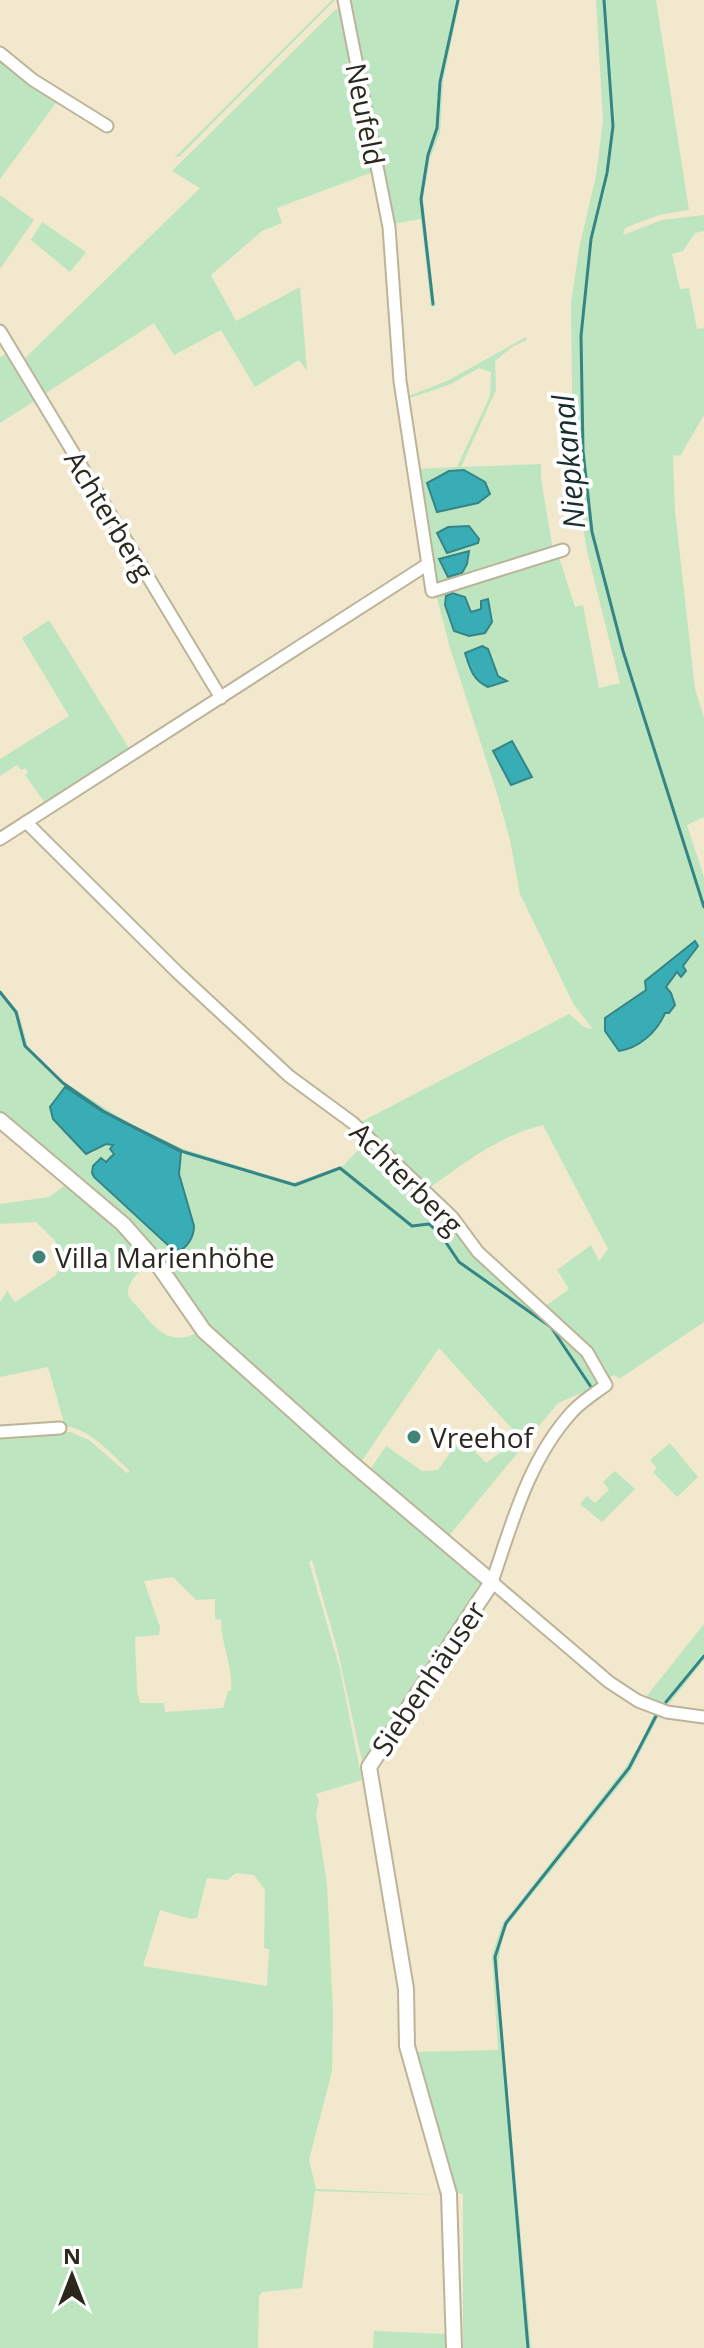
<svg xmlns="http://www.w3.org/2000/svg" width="704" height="2348" viewBox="0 0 704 2348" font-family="'Open Sans',sans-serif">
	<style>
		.green { fill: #bde6c0; fill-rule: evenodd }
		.water { fill: #39adb5; stroke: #358587; stroke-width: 2 }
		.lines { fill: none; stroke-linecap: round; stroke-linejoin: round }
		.stream { stroke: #358587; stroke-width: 3 }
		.street-casing { stroke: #bcb499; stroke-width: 15 }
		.secondary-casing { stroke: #bcb499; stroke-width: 18 }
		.street { stroke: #fff; stroke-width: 11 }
		.secondary { stroke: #fff; stroke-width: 14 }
		.poi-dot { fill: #408478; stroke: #fff; stroke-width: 3 }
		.labels { text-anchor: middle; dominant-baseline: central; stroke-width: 8; stroke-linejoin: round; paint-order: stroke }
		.street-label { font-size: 28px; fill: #2b281d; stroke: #fff }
		.poi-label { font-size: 28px; fill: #2b281d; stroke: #fff; text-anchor: start }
		.water-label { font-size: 30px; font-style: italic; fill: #192d2f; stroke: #fff }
	</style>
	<rect width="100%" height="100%" fill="#f1e8cd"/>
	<g class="green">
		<polygon points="332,0 335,0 180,156 174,158"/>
		<polygon points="347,0 460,0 443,82 440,133 430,158 423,200 435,306 431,307 421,219 391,224"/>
		<path d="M596,0H656L689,210L659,215L625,228L623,235L662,220L704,215V231L695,233L683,251L672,254L680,289L689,288L697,329L704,328V415L680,456L673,455L675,511L695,689L704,717V817L687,825L704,877V1322L619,1379L614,1375L607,1379L543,1308L569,1289L557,1270L591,1245L599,1261L608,1249L543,1125C500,1135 463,1164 428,1189L359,1123L569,1014L584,1027L593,1029L574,1005L520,894L510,840L496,790L450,648L436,594L559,557L575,607L583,605L599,688L620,683L587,551L573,467L571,302L580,244L596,176L603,120ZM452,593C464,594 468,601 471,612L481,609L454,631L446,596ZM488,649L498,676L506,681L470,671ZM696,941L698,946L665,987L605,1018L646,990L645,981Z"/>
		<polygon points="336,9 342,10 373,172 277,208 282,223 262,231 211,275 236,321 300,287 307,371 299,360 255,387 221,330 174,355 154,323 43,395 22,361 200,188 172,171"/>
		<polygon points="0,59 58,100 0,179"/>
		<polygon points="0,195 34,220 0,269"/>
		<polygon points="42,222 86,252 70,272 31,240"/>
		<polygon points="526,337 527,340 512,347 495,361 496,390 461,467 541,464 541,479 553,550 440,586 434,583 417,469 457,467 490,396 491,372 479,368 451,384 407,399 406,397 447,381"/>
		<polygon points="8,353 36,400 0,423 0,357"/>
		<polygon points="49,620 130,750 46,804 25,775 28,772 25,768 21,770 17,765 0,776 0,759 69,716 22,638"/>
		<path d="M0,990L18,1011L28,1046L62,1081L132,1125L184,1149L294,1183L343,1166L367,1141L590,1359L602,1385L583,1399L579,1394L558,1403L525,1443L439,1348L361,1462L215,1336L157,1258L0,1116ZM65,1087L103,1112L181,1152L179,1174L194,1233L93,1166L106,1162L114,1154V1146L106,1144L90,1154Z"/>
		<path d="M67,1184L119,1226L151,1263C141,1270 131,1277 128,1290C127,1297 133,1302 137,1306C155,1328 169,1348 199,1332L207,1344L224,1355L482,1583L483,1590L363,1766L337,1648L312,1560L309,1562L340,1669L362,1780L316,1794L319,1800L316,1814L327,1884L333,2014L332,2071L309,2160L316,2189L445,2195L315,2191L302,2288L262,2292L259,2297L258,2348H0V1436L70,1432L89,1440L127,1473L130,1471C110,1453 92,1430 65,1426L48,1367L0,1377V1302L7,1291L15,1302L55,1276L61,1266L56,1242L36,1222L0,1224V1204L49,1197ZM173,1577L196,1600L215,1599V1619L221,1620C221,1645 233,1665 231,1691H228L223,1708L165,1712L164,1703H140L137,1691L135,1637L159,1635L160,1627L144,1581ZM236,1873L254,1875L265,1890L264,1948L269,1949L267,1986L143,1966L160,1910L191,1919L197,1918L207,1878L227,1880Z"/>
		<polygon points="461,1437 486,1463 505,1449 507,1450 510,1445 520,1450 448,1537 370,1470 386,1446 422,1471 438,1470"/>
		<polygon points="670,1443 698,1477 677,1497 653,1472 657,1468 650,1460"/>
		<polygon points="615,1471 635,1489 602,1522 580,1504 587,1496 595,1503 609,1490 603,1482"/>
		<polygon points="704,1624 704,1660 668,1705 646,1697"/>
		<path d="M654,1714L659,1716L630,1772L506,1927C499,1946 498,1962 498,1983L531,2348H463V2194L453,2192L412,2052L498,2050L492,1955L502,1924L625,1768L642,1741Z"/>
		<polygon points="374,2331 446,2334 446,2348 373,2348"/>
	</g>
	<g class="water">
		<polygon points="464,470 485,482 490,494 478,503 437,512 427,483 449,471"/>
		<polygon points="469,526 479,539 478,543 447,553 437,533 448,527"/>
		<polygon points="469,551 467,564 462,573 448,577 439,559"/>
		<polygon points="452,593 465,597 471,612 481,609 481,601 488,599 492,622 485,633 469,636 454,631 445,605 446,596"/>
		<path d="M482,646L488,649L498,676L507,681L488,687C473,680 470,669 465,653Z"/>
		<polygon points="512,741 532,777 511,785 493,751"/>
		<path d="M695,941L698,946L683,966L686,971L681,977L677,972L666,987L671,993L675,1005L669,1013H665C657,1032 639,1048 619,1051L605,1031V1018L646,990L645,981Z"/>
		<path d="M65,1087L103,1112L181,1152L179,1174L194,1226C194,1236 188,1247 179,1251L171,1248L94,1177L92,1173L93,1166L101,1158L106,1162L114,1154L110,1149L113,1145L106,1144L86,1154L53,1119L50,1107Z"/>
	</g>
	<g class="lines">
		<g class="stream">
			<polyline points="604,0 613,126 607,173 591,239 581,336 583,451 592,532 623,651 704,907"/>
			<polyline points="433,304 421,199 428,155 437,128 440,82 458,0"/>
			<polyline points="0,992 16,1012 25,1046 63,1083 103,1111 134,1127 184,1152 295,1185 340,1168 412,1226 429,1224 441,1235 459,1262 551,1327 593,1390"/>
			<polyline points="666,1702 704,1656"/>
			<polyline points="528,2348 495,1957 506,1923 629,1768 656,1716"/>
		</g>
		<defs>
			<g id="street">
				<polyline points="344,0 389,227 400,381 432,591 563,550"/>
				<polyline points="0,53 33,80 107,126"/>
				<polyline points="0,331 221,698"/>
				<path d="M26,822L177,972L289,1076L353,1123L452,1217L478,1252L587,1352L606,1385C595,1393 581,1402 572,1412C529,1459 512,1523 492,1582L609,1682L638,1701L667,1712L704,1717"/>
				<polyline points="0,839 428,564"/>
				<polyline points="0,1432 60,1428"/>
			</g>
			<polyline id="secondary" points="0,1120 123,1224 154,1259 204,1331 348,1460 492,1582 369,1767 406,1989 407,2046 449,2194 454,2348"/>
		</defs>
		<use href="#street" class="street-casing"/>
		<use href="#secondary" class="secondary-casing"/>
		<use href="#street" class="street"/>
		<use href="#secondary" class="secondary"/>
	</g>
	<g class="poi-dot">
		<circle cx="39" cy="1257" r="8"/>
		<circle cx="414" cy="1437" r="8"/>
	</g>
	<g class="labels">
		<g class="street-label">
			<text transform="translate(366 114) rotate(79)">Neufeld</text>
			<text transform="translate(110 515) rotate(59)">Achterberg</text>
			<text transform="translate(407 1178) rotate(45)">Achterberg</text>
			<text transform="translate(428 1678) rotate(-56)">Siebenhäuser</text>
		</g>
		<g class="poi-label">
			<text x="55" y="1257">Villa Marienhöhe</text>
			<text x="430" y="1437">Vreehof</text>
		</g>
		<g class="water-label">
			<text transform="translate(568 462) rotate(-95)">Niepkanal</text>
		</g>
	</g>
	<g transform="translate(72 2276)" stroke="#ffffff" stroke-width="6" paint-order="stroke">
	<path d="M0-6L14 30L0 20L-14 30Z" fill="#2b281d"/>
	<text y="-12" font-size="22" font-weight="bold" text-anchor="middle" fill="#2b281d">N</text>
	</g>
</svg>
